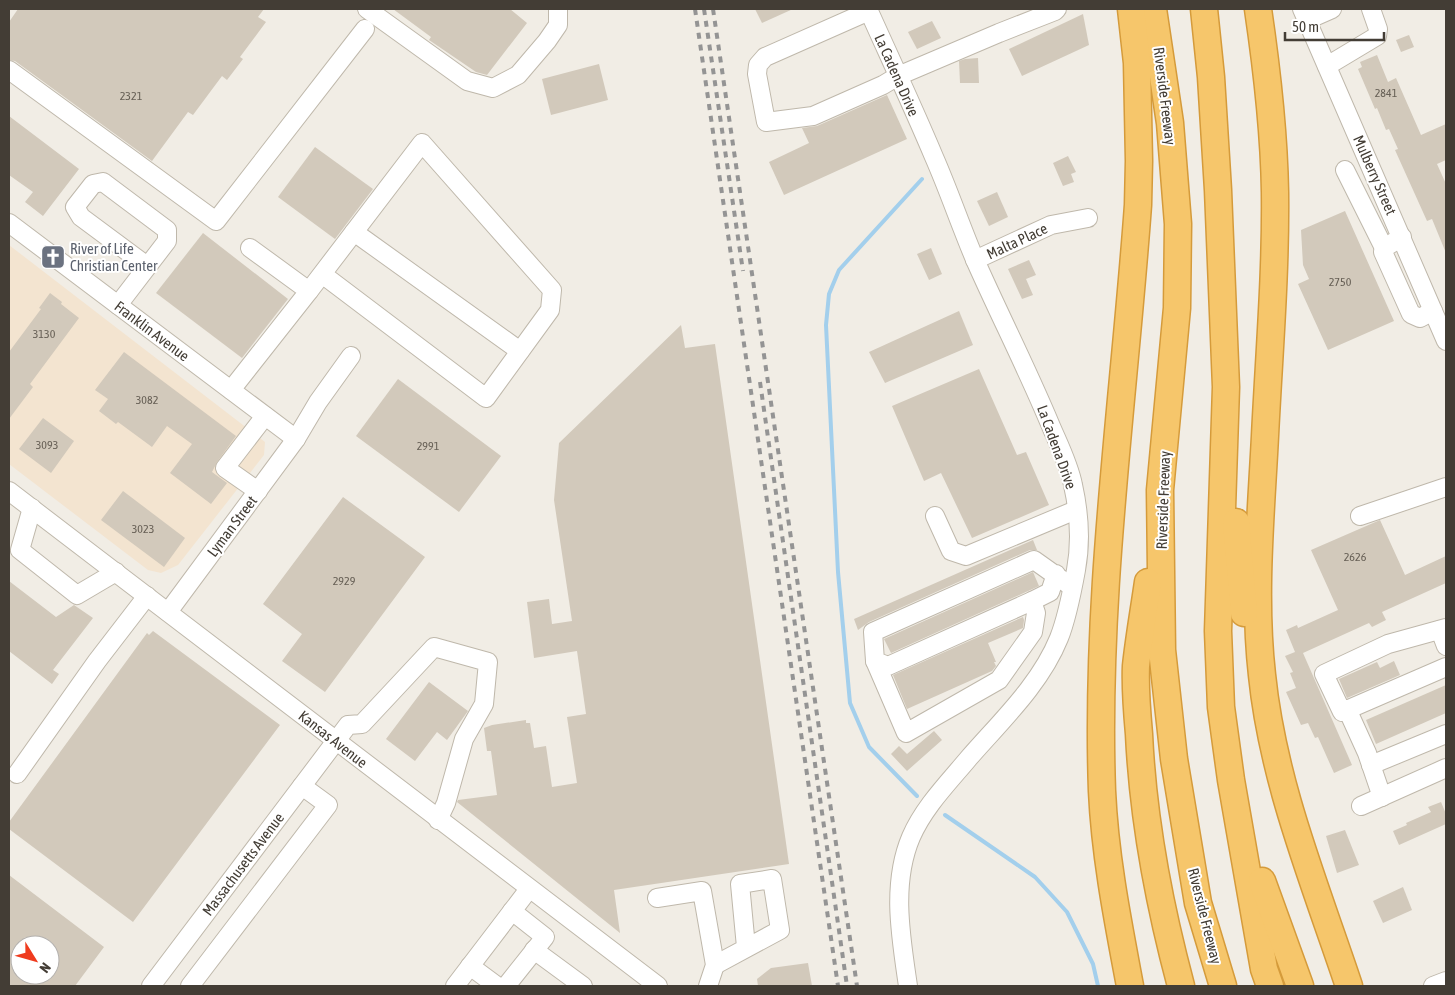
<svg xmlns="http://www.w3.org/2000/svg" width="1455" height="995" viewBox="0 0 1455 995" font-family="'Asap Condensed',sans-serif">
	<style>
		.commercial { fill: #f3e4d0 }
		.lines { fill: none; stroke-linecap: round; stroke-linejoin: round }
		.stream { stroke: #a3cfec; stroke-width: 4 }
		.building { fill: #d2c9bb; fill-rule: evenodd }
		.minor-casing { stroke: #bfb8ab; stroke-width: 20 }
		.highway-casing { stroke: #d59b3b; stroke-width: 29 }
		.minor { stroke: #fff; stroke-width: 18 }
		.highway { stroke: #f6c66b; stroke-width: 26 }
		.rail { stroke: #949494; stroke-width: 4; stroke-dasharray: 6 6; stroke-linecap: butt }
		.labels { text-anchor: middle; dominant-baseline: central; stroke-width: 4; stroke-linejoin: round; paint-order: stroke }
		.number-label { font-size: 12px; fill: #676056 }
		.street-label { font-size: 15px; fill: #433d35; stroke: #fff }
		.worship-label { font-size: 15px; fill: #5b616d; stroke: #fff; text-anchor: start }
	</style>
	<rect width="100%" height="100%" fill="#f1ede5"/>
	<polygon class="commercial" points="9,245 265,442 264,455 178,565 161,573 148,570 9,464"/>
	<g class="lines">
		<g class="stream">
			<polyline points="917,796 869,747 850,703 838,572 826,325 829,294 839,270 922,179"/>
			<polyline points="945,815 1035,877 1067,912 1093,964 1098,986"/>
		</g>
	</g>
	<g class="building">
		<polygon points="18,9 264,9 258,17 266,22 240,57 243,59 227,80 222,76 193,115 188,112 152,161 15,61 9,60 9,22"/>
		<polygon points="393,9 510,9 527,23 487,75 476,72 429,40 431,37"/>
		<polygon points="755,9 793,9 762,23"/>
		<polygon points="1083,14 1089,45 1022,76 1009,49"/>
		<polygon points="932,21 941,38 917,49 908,32"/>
		<polygon points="1409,35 1414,47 1401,52 1396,40"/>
		<polygon points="1377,55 1388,82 1396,78 1421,135 1446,124 1446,160 1437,164 1446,184 1446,253 1432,219 1427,221 1395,150 1398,149 1389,129 1386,130 1377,108 1375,109 1358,69 1362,67 1360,62"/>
		<polygon points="978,58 979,83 960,83 959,61 965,59"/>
		<polygon points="599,64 608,100 551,115 542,79"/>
		<polygon points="887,95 907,139 784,195 769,162 809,143 802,128 817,126"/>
		<polygon points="9,116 79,169 43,216 25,202 33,192 9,175"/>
		<polygon points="315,147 373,189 335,239 278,197"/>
		<polygon points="1068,156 1076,172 1071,174 1074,182 1063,186 1053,163"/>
		<polygon points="997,192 1008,217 989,226 977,201"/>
		<polygon points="1345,211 1394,321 1328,350 1298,284 1309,279 1303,265 1301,230"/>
		<polygon points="203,233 288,299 242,358 156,293"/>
		<polygon points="931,248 942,274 929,280 917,254"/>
		<polygon points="1029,260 1036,275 1026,279 1033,295 1022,299 1008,269"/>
		<polygon points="50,293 62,302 61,304 79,318 30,384 33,387 9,419 9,352 41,309 39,308"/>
		<polygon points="959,311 973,345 885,383 869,352"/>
		<polygon points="681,325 685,348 715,344 789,864 614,890 620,933 457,802 458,800 497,795 491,751 487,751 484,728 492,725 526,720 526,723 530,723 534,748 546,746 552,787 577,783 567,717 586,714 577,651 534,658 527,602 549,599 552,624 572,621 554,500 559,443"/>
		<polygon points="124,352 236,436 217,462 212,472 227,483 211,504 170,473 192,444 167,426 152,447 118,422 116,424 99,411 108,399 95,390"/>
		<polygon points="979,369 1017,455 1026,452 1049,505 972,538 941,473 924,481 892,406"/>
		<polygon points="398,379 501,456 459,512 356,436"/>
		<polygon points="43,418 74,441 51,473 19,449"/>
		<polygon points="123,491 185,538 164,567 101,520"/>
		<polygon points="343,497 425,557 325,692 282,661 302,634 263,604"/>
		<polygon points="1380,520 1405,575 1446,556 1446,583 1382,612 1386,620 1372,627 1369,623 1303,653 1352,765 1334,773 1318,737 1315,738 1308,723 1301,725 1286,692 1296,688 1290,673 1293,672 1285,656 1295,652 1286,630 1297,625 1298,628 1338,610 1311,550"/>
		<polygon points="1033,540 1037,550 1030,550 869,622 858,630 854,619"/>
		<polygon points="1033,572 1039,586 891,653 884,639"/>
		<polygon points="9,581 56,617 74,605 93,618 53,670 59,674 52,684 9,651"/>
		<polygon points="1023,617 1024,620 1023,628 988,643 996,662 994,662 996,666 992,671 907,709 893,675"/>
		<polygon points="153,631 280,725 133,922 9,829 9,822 147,633 149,635"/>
		<polygon points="1394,661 1400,675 1347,698 1339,679 1377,662 1380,668"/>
		<polygon points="429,682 468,711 447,740 437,732 415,761 386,739"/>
		<polygon points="1446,685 1446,713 1376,744 1366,720"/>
		<polygon points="934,731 942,740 907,771 891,754 899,746 907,754"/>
		<polygon points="1441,802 1446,814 1446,824 1399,845 1393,831 1407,825 1406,823 1431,812 1428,807"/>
		<polygon points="1345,830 1359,865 1337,873 1326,836"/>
		<path d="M9,875L104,947L75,986H9ZM20,945H50V975H20Z"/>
		<polygon points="1403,887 1412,910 1383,923 1373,901"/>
		<polygon points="808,963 812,986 758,986 757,979 771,968"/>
	</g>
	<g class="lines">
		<defs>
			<g id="minor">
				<polyline points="367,9 467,81 493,88 518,75 547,41 558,25 558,9"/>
				<path d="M868,9C890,58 913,107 934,157C949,191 961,227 976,262C1000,316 1027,369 1050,424C1058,443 1069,464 1073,485C1079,512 1081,543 1076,570C1072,592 1067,618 1059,638C1040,685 1000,722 968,759C948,783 924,807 911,837C891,884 901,938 908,986"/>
				<polyline points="1302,9 1446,341"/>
				<polyline points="869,11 765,57 758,65 757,74 766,122 813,116 883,85 898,76 999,33 1055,11 1057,9"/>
				<polyline points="1307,20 1332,9"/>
				<polyline points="1327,66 1377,36 1378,29 1371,9"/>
				<polyline points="9,70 216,221 365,29"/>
				<polyline points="1345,170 1384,248"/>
				<polyline points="9,223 296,439"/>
				<polyline points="354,232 520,351"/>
				<polyline points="1402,237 1384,248 1383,252 1411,314 1420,318 1433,311"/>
				<polyline points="975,260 1051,225 1088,218"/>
				<polyline points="309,291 322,274 422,143 552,290 550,310 486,398 322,274"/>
				<polyline points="118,305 167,241 167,230 103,182 93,184 75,207 81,217 147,266"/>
				<polyline points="231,390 309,291 250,248"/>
				<path d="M9,491C225,656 440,822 658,986"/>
				<polyline points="258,491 225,468 265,416"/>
				<polyline points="32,508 20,550 77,595 116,572"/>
				<polyline points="935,516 951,551 966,556 1076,510"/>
				<polyline points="1360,516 1446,487"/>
				<polyline points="1056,574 1050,592 1032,601 888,666 875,661 873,632 1034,560 1072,587"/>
				<polyline points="168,612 296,439 318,402 351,356"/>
				<polyline points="1446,628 1388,644 1324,674 1342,712 1446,667"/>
				<polyline points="1440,630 1446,646"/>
				<polyline points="875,661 906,733 999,680 1033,632 1036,613 1032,601"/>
				<polyline points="1347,709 1367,753 1382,797"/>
				<polyline points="1371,765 1446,734"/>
				<polyline points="17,774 97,661 147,596"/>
				<polyline points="1361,806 1446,768"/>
				<polyline points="657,898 702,891 715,965 708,986"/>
				<polyline points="534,950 583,986"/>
				<polyline points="715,965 780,930 772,879 740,884 746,947"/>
				<polyline points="470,966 497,986"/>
				<polyline points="151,986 348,725 362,724 434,647 488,662 484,704 464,739 446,803 438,820"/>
				<polyline points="190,986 328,805 302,786"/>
				<polyline points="455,986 529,889"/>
				<polyline points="506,986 545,937 512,911"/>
				<polyline points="1433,986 1446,981"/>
			</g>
			<g id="highway">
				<polyline points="1153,9 1170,123 1178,224 1177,308 1160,490 1162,650 1174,759 1198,903 1223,986"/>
				<polyline points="1204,9 1211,77 1218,190 1226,387 1218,631 1221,707 1231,780 1264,969 1270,986"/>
				<path d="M1258,9C1267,70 1274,130 1275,192C1276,273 1269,355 1265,436C1261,515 1253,596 1262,675C1273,783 1315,884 1349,986"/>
				<polyline points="1236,522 1244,613"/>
				<path d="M1148,582C1144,610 1139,638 1136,666C1135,688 1137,712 1139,734C1143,820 1159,904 1181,986"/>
				<polyline points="1262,881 1300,986"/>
				<path d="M1130,986C1118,922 1105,857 1102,791C1095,595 1124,400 1138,205L1139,161L1137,63L1131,9"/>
			</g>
		</defs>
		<use href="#minor" class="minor-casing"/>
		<use href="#highway" class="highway-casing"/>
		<use href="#minor" class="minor"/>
		<use href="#highway" class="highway"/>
		<g class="rail">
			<polyline points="695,9 838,986"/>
			<polyline points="704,9 743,271"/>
			<polyline points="713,9 857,986"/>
			<polyline points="760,382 847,986"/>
		</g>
	</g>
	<defs>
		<symbol id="church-square" viewBox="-11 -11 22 22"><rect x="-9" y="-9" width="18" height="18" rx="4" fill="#6b7280" stroke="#fff"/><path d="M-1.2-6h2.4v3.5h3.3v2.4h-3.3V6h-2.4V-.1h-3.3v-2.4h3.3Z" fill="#fff"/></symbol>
	</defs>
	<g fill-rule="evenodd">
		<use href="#church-square" x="39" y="243" width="28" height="28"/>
	</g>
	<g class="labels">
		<g class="number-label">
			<text x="1386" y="93">2841</text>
			<text x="131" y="96">2321</text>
			<text x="1340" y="282">2750</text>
			<text x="44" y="334">3130</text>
			<text x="147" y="400">3082</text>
			<text x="47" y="445">3093</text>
			<text x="428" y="446">2991</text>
			<text x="143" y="529">3023</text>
			<text x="1355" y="557">2626</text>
			<text x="344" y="581">2929</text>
		</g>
		<g class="street-label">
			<text transform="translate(897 75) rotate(66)">La Cadena Drive</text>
			<text transform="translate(1165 96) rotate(83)">Riverside Freeway</text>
			<text transform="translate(1375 175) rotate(66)">Mulberry Street</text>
			<text transform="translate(1017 241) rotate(-25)">Malta Place</text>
			<text transform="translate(152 331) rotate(37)">Franklin Avenue</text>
			<text transform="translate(1057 447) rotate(70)">La Cadena Drive</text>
			<text transform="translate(1163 500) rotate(-88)">Riverside Freeway</text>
			<text transform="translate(232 526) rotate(-53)">Lyman Street</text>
			<text transform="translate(333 739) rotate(38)">Kansas Avenue</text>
			<text transform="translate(243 864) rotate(-53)">Massachusetts Avenue</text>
			<text transform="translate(1205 916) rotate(76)">Riverside Freeway</text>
		</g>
		<g class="worship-label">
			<text x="70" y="248">River of Life<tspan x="70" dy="17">Christian Center</tspan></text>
		</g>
	</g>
	<rect width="1455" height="995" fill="none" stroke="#433d35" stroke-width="20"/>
	<g transform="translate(35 960) rotate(127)"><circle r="24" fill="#ffffff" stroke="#b4b1ae"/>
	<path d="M0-4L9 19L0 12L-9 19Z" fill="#ef3b1e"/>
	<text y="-8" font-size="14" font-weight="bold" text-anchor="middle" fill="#433d35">N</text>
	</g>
	<path d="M1285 32v8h99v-8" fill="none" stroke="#433d35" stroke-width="2.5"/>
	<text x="1292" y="32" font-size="15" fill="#433d35" stroke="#ffffff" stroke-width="4" paint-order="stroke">50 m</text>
</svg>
